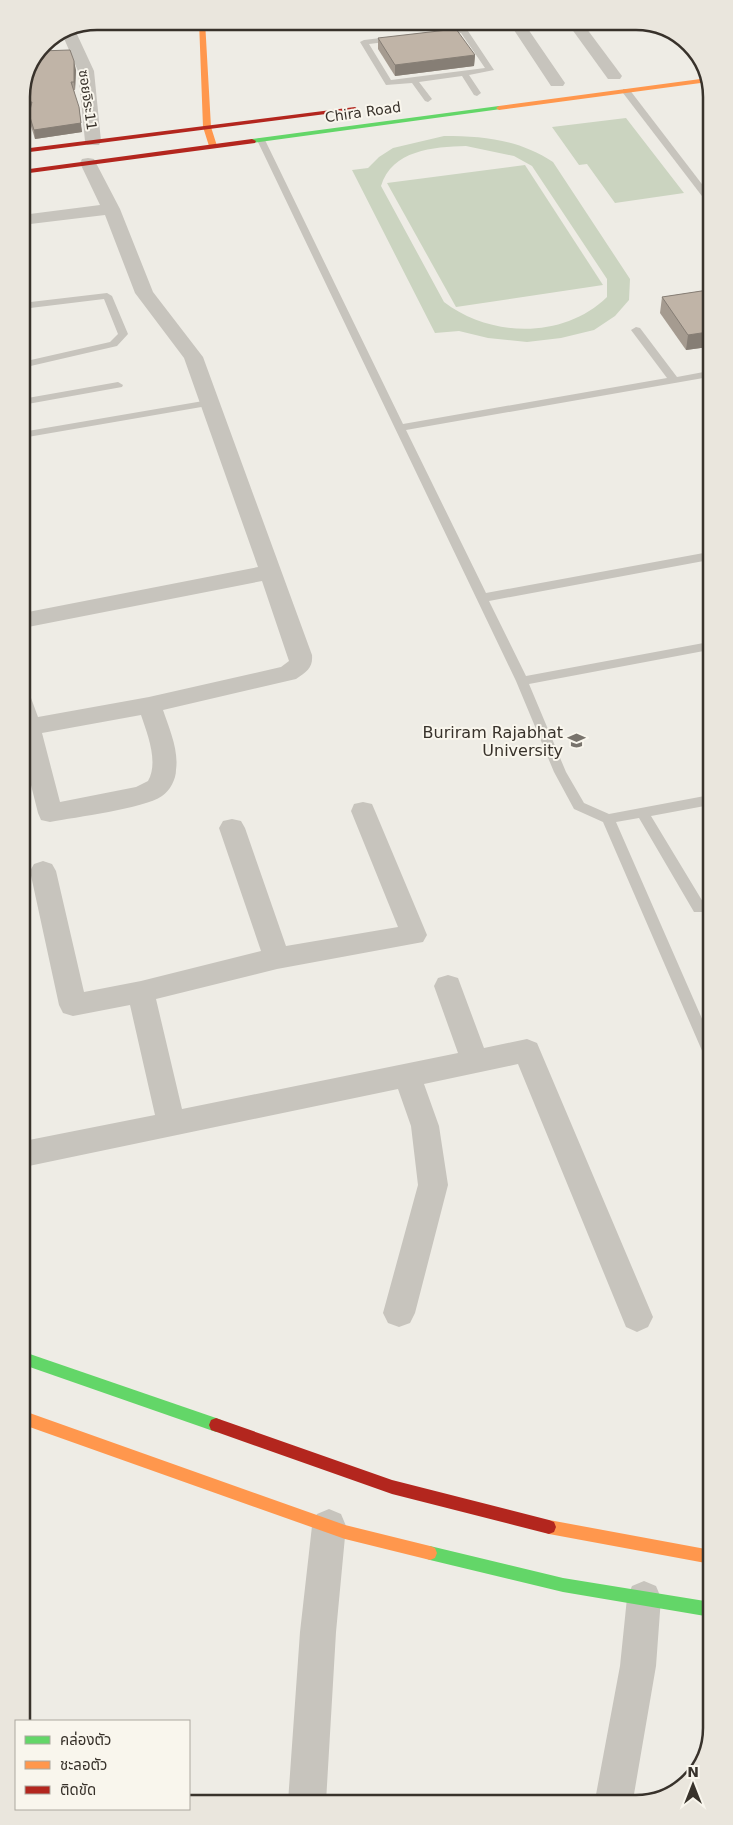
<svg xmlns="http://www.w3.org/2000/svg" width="733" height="1825" viewBox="0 0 733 1825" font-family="'DejaVu Sans','Noto Sans Thai',sans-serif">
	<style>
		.green { fill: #cbd4c0; fill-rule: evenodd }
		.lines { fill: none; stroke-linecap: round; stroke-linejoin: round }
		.lane { fill: #c7c4bd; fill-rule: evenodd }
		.street { fill: #c7c4bd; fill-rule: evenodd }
		.fast { fill: #63d668; fill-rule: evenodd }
		.slow { fill: #ff974d; fill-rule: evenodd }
		.jam { fill: #b3261e; fill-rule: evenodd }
		.wall { fill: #a59b90 }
		.shaded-wall { fill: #867e75 }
		.building { fill: #c0b4a7; stroke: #867e75 }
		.labels { text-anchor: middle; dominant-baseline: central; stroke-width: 4; stroke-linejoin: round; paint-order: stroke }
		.far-street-label { font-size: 14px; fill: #38322b; stroke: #f9f6ed }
		.poi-label { font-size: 16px; fill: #38322b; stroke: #f9f6ed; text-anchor: end }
		.rim { fill: none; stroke: #38322b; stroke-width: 2.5 }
	</style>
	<rect width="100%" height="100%" fill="#eeece5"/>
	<g class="green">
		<polygon points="626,118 684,193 615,203 587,164 579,165 552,127"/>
		<path d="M444,136C485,136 519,140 553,162L630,279L629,300L615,316L594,330L561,338L527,342L488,338L459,331L435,333L352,170L368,168L379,157L393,148ZM466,146L514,156L532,166L607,279V297C564,339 491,338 444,302L381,186C392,150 433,147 466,146Z"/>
		<polygon points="525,165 603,285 456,307 387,183"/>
	</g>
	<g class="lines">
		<g class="lane">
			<path d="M463,28H466L494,70L469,75L481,93L477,96L474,95L462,76L419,82L432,99L428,102L425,101L412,83L386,85L360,42L364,40ZM461,33L485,68L391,80L369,44Z"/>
			<polygon points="623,89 629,89 708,192 708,201 705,200 623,93"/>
			<polygon points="258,138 265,140 403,424 667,378 631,330 636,327 640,328 677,377 709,371 709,377 406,430 486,593 709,552 709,560 489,601 526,676 709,642 709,650 529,684 566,772 584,803 609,814 710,795 710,805 651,816 703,902 710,902 710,912 694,912 639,818 616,822 710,1037 710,1059 705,1057 703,1053 603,822 574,809 554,772 516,681 257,140"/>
			<polygon points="107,293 112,296 128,334 117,346 22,368 22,362 110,342 118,334 104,299 22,309 22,303"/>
			<polygon points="118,382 123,385 122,387 22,405 22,399"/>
			<polygon points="209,400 214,403 213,405 22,438 22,432"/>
		</g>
		<g class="street">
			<polygon points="508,21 560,21 553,26 528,29 565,83 563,86 551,86"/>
			<polygon points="566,21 581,21 622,76 620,79 608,79"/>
			<polygon points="75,30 94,71 101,141 99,145 87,145 85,141 78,71 63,36"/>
			<path d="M88,158L94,159L96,163L120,209L153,292L203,357L312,655C313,668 307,671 296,679L163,710C169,728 179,750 176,770C176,779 170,791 162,796C143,809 76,817 50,822L41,820L38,813L23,753V696L31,698L38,717L149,697L281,667L289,661L262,581L23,628V613L258,567L184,358L135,293L105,215L22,225V215L100,205L80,163L82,159ZM141,715C147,733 159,762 148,781L136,787L60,802L42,733Z"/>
			<polygon points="363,802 372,804 375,811 427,935 423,942 277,969 156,999 182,1109 458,1053 434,986 438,978 448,975 458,978 484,1048 527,1039 537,1043 653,1317 648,1327 637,1332 626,1327 518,1064 424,1084 439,1126 448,1185 415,1313 410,1323 399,1327 388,1323 383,1313 418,1185 411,1126 398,1089 24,1167 24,1141 155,1115 130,1005 73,1016 63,1013 59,1005 30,871 34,864 43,861 52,864 56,871 84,992 141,981 261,951 219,828 223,821 232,819 241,821 245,828 286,946 398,927 351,811 354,804"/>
			<polygon points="329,1509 341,1514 346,1526 336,1632 326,1802 288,1802 300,1632 312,1526 317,1514"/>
			<polygon points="644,1581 656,1586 661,1598 656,1666 633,1800 595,1800 620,1666 627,1598 632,1586"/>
		</g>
		<g class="fast">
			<polygon points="499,106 502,108 501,109 252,143 248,141 252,139"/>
			<polygon points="24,1352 216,1418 221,1420 223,1425 221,1430 216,1432 24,1365"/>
			<polygon points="430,1546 563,1578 711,1602 711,1617 563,1592 430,1560 425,1558 423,1553 425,1548"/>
		</g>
		<g class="slow">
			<polygon points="199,21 205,21 211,127 217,146 213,148 209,146 203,127"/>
			<polygon points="708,78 708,82 499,110 496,108 499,106"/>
			<polygon points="24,1411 345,1525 430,1546 435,1548 437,1553 435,1558 430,1560 345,1539 24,1425"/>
			<polygon points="549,1520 711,1550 711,1564 549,1534 544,1532 542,1527 544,1522"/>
		</g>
		<g class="jam">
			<polygon points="355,107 358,109 357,110 22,153 22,149"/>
			<polygon points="252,139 256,141 255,143 22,174 22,170"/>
			<polygon points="216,1418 392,1480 549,1520 554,1522 556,1527 554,1532 549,1534 392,1494 211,1430 209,1425 211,1420"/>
		</g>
	</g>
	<g class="wall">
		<polygon points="378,38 475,55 474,66 395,76 378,49"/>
		<polygon points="76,70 75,90 74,90 82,132 35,139 30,123 29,114 29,111 21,111 21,93"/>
		<polygon points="708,290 708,347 686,350 660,313 662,297"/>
	</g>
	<g class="shaded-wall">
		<polygon points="475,55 474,66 395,76 395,65"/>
		<polygon points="74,61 76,70 75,90 74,82"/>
		<polygon points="79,107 82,132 35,139 34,130"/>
		<polygon points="708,332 708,347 686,350 688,335"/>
	</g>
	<g class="building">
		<polygon points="456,29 475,55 395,65 378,38"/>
		<polygon points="70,50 74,61 74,82 71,82 79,107 81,123 34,130 29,114 32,102 21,103 21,93 40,51"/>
		<polygon points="708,290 708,332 688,335 662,297"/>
	</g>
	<defs>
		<symbol id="university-bare" viewBox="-9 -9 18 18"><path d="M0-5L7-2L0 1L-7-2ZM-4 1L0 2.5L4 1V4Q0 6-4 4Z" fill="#78736c" stroke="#f9f6ed" stroke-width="2.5" paint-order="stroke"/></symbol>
	</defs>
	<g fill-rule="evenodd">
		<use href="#university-bare" x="564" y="728" width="25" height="25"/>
	</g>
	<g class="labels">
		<g class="far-street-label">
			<text transform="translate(88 100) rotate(82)">ซอยจิระ11</text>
			<text transform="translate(363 112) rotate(-8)">Chira Road</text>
		</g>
		<g class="poi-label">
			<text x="563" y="732">Buriram Rajabhat<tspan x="563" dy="18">University</tspan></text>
		</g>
	</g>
	<path d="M0 0H733V1825H0ZM97 30H636A67 67 0 0 1 703 97V1728A67 67 0 0 1 636 1795H97A67 67 0 0 1 30 1728V97A67 67 0 0 1 97 30Z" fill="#eae6dd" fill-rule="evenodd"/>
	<path class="rim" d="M97 30H636A67 67 0 0 1 703 97V1728A67 67 0 0 1 636 1795H97A67 67 0 0 1 30 1728V97A67 67 0 0 1 97 30Z"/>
	<rect x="15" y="1720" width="175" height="90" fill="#f9f6ed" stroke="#aca89f"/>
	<rect x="25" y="1736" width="25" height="8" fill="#63d668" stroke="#aca89f"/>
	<text x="60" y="1745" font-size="15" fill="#38322b">คล่องตัว</text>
	<rect x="25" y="1761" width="25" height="8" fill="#ff974d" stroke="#aca89f"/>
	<text x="60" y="1770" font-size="15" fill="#38322b">ชะลอตัว</text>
	<rect x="25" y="1786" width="25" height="8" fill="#b3261e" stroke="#aca89f"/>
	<text x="60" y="1795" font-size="15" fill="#38322b">ติดขัด</text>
	<g transform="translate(693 1785)" stroke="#f9f6ed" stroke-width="4" paint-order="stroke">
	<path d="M0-4L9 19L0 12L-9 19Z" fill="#38322b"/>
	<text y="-8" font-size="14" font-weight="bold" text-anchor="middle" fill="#38322b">N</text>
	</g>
</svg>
